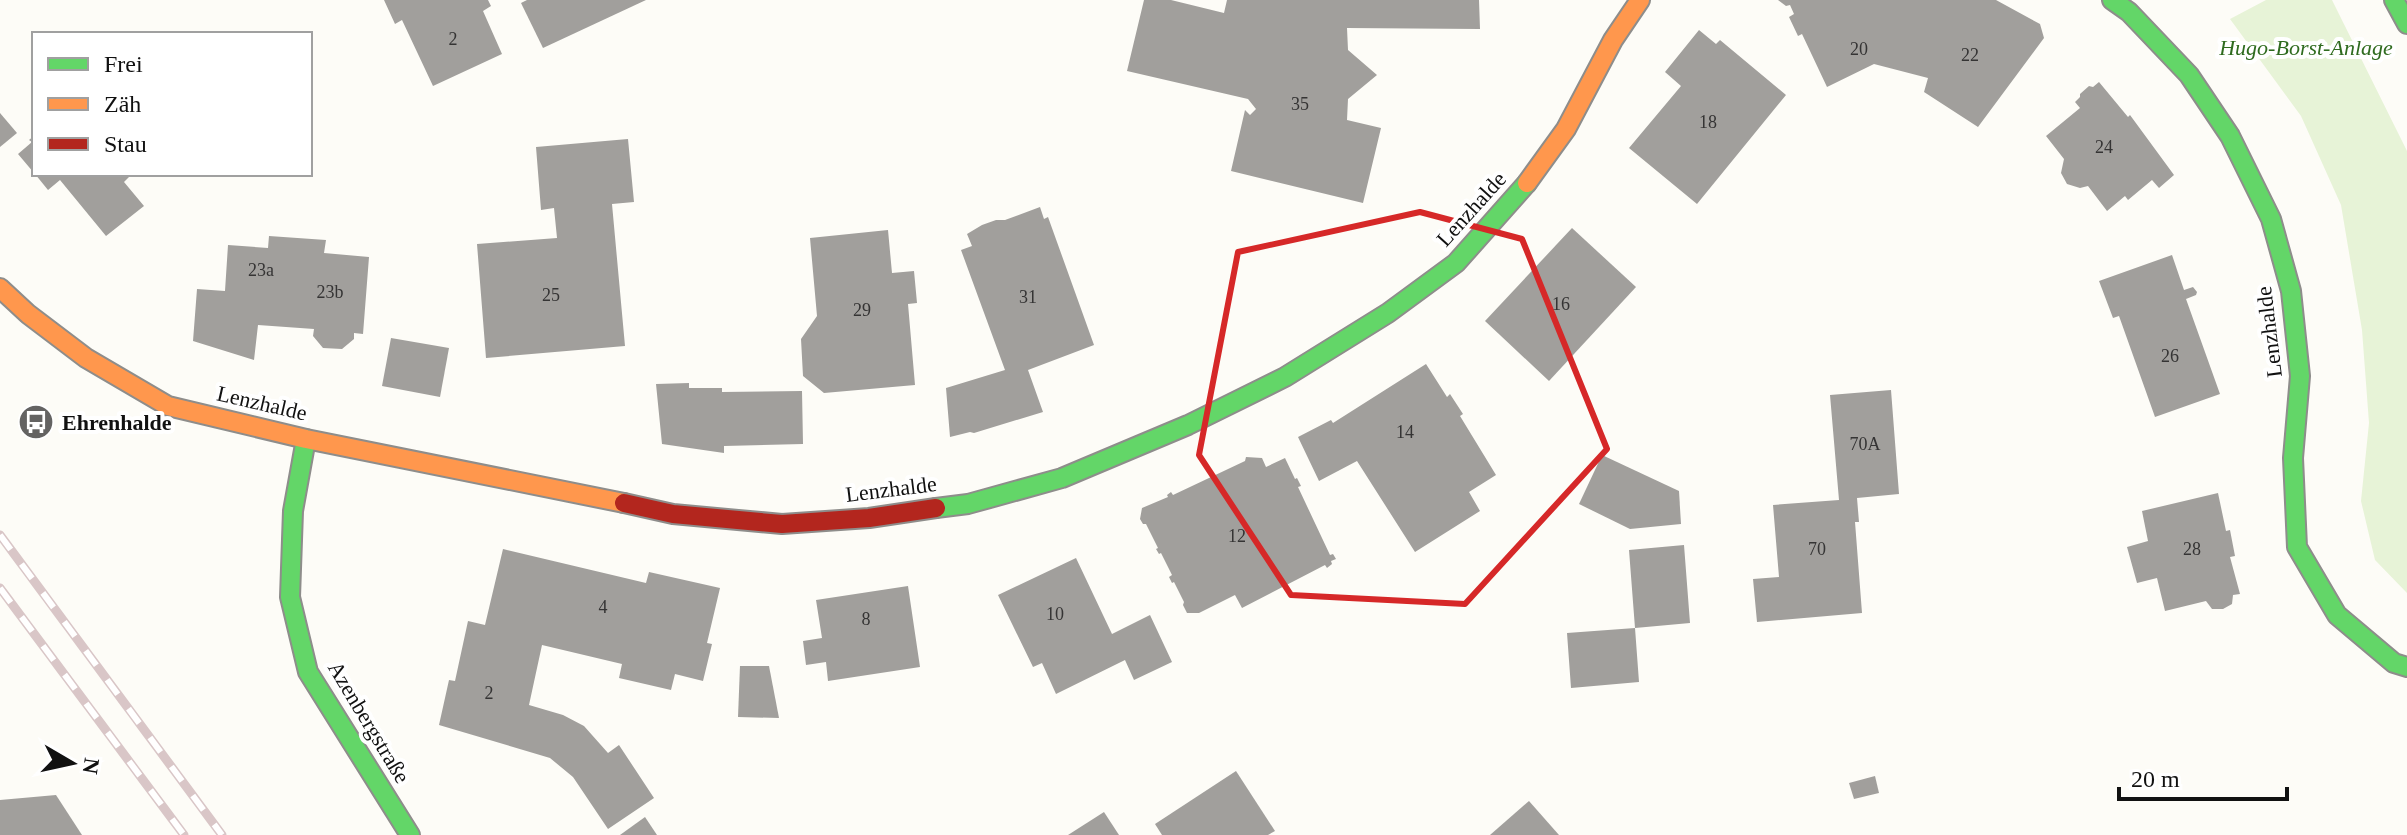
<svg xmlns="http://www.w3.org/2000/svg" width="2407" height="835" viewBox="0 0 2407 835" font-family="Georgia,serif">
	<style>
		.green { fill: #e7f3d7 }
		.building { fill: #a19f9c }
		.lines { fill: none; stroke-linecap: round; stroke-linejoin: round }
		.fast-casing { stroke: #8e8d8b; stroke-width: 22 }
		.slow-casing { stroke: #8e8d8b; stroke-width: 22 }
		.jam-casing { stroke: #8e8d8b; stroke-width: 22 }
		.fast { stroke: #63d668; stroke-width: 18 }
		.slow { stroke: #ff974d; stroke-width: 18 }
		.jam { stroke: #b3261e; stroke-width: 18 }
		.rail-casing { stroke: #d9c6c7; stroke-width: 9 }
		.rail { stroke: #fff; stroke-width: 6; stroke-dasharray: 18; stroke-linecap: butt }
		.marked { fill: none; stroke: #d62828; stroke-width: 6; stroke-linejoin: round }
		.labels { text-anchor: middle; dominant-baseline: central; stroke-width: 8; stroke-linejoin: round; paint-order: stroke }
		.number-label { font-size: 18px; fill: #353434 }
		.park-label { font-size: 22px; font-style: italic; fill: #2f6b1f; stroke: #fff }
		.street-label { font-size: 22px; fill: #111; stroke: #fff }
		.poi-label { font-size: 22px; font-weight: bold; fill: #111; stroke: #fff; text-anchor: start }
	</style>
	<rect width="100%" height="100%" fill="#fdfcf7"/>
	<polygon class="green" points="2266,0 2332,0 2407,151 2407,593 2375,560 2361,501 2369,423 2362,330 2341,205 2301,116 2230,19"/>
	<g class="building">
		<polygon points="384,0 488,0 491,6 483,11 502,54 433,86 402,20 395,24"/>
		<polygon points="527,0 646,0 543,48 521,3"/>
		<polygon points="1144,0 1171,0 1224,13 1227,0 1479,0 1480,29 1347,28 1348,50 1377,75 1348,99 1347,120 1381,128 1363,203 1231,171 1245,110 1250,115 1256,109 1248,99 1127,71"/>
		<polygon points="1778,0 1996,0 2040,24 2044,38 1978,127 1924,92 1928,78 1874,64 1827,87 1802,34 1798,36 1789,17 1794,14 1790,5 1786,6"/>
		<polygon points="1699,30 1716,44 1720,40 1786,95 1697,204 1629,148 1681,86 1665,72"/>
		<polygon points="2099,82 2128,117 2130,115 2174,175 2159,188 2152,180 2128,200 2125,196 2107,211 2088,186 2080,188 2067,184 2061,173 2064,159 2046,136 2080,108 2075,102 2080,97 2080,94 2089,86 2093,87"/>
		<polygon points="0,113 17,133 0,147"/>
		<polygon points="34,136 34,173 18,154 32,142 29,140"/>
		<polygon points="628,139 634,202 612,204 625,346 486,358 477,244 557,238 554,208 541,210 536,147"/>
		<polygon points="35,174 132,174 124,182 144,206 106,236 60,180 48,190"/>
		<polygon points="1040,207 1044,219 1048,217 1094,345 1028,370 1043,412 974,433 970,432 950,437 946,388 1005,370 961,250 972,246 967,234 982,225 996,220 1005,220"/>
		<polygon points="1572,228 1636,287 1549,381 1485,321"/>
		<polygon points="888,230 892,273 914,271 917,303 908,304 915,385 824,393 803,376 801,339 817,316 810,238"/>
		<polygon points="269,236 326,240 324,253 369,257 363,334 354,333 354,339 342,349 323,348 313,336 314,329 258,325 254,360 193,341 197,289 225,291 228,245 268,248"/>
		<polygon points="2172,255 2184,290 2193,287 2197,292 2196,295 2186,299 2220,394 2155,417 2119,316 2113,318 2099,281"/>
		<polygon points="391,338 449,348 440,397 382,386"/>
		<polygon points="1426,364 1447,397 1450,394 1463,414 1460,416 1496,475 1469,492 1480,511 1415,552 1357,461 1319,481 1298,437 1331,420 1333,423"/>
		<polygon points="689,383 689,388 722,388 722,392 802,391 803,444 724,446 724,453 662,444 656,384"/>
		<polygon points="1891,390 1899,494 1857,498 1859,522 1855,522 1862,613 1757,622 1753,579 1779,577 1773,505 1839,500 1830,395"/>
		<polygon points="1602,455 1679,491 1681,524 1630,529 1579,504"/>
		<polygon points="1246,457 1262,458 1266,467 1285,458 1295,479 1297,478 1301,486 1298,487 1330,555 1333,554 1336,559 1331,561 1332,564 1327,568 1325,565 1242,608 1235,595 1199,613 1187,613 1183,605 1184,602 1174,582 1172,583 1169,577 1172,575 1161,553 1159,554 1156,549 1158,548 1146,524 1143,524 1140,519 1142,508 1168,497 1167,495 1171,492 1173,495 1245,461"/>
		<polygon points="2218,493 2226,531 2230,530 2235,556 2230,557 2240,594 2233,595 2232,604 2223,609 2212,609 2206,601 2165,611 2157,578 2137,583 2127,547 2148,541 2142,511"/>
		<polygon points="1684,545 1690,623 1635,628 1639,682 1571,688 1567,633 1635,628 1629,550"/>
		<polygon points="503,549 646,583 649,572 720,588 707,643 712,644 703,681 675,674 671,690 619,678 622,664 542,645 529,705 563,715 584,726 608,753 619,745 654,798 608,829 573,777 550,758 439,725 449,680 455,681 468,621 485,625"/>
		<polygon points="1076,558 1112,634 1150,615 1172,662 1134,680 1125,660 1056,694 1042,663 1033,667 998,595"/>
		<polygon points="908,586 920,667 828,681 826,662 806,665 803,641 822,638 816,600"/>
		<polygon points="740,666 769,666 779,718 738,717"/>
		<polygon points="1236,771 1275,831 1268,835 1162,835 1155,824"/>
		<polygon points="1875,776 1879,793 1854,799 1849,783"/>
		<polygon points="56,795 82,835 0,835 0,800"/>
		<polygon points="1529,801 1559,835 1490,835"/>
		<polygon points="1104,812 1119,835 1068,835"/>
		<polygon points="645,817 657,835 620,835"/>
	</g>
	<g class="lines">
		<defs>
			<g id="fast">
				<polyline points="2112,0 2129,12 2189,75 2230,136 2271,219 2291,291 2300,376 2293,458 2297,547 2337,615 2394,663 2407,667"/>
				<polyline points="2394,0 2407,24"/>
				<polyline points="306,439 293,511 290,597 308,672 410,835"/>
				<polyline points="936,508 968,504 1062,478 1188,425 1285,377 1388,313 1456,263 1527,183"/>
			</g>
			<g id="slow">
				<polyline points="1527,183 1566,129 1613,40 1640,0"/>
				<polyline points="0,288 28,314 86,358 168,406 306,439 624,503"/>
			</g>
			<polyline id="jam" points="624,503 673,514 782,524 869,518 936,508"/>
		</defs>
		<use href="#fast" class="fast-casing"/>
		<use href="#slow" class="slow-casing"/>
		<use href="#jam" class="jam-casing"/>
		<use href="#fast" class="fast"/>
		<use href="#slow" class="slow"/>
		<use href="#jam" class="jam"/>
		<defs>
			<g id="rail">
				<polyline points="0,535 222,835"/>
				<polyline points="0,588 184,835"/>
			</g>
		</defs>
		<use href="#rail" class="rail-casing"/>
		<use href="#rail" class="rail"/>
	</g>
	<path class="marked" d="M1420,212L1522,239L1607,449L1465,604L1291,595L1199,455L1238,252Z"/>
	<defs>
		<symbol id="bus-disc" viewBox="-11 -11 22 22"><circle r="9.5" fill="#646362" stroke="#fff"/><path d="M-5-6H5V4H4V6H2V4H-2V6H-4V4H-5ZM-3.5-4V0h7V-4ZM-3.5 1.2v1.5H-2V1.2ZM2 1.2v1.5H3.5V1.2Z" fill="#fff"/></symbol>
	</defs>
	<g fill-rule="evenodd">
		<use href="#bus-disc" x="16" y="402" width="40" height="40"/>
	</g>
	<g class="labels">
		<g class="number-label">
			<text x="453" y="39">2</text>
			<text x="1859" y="49">20</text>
			<text x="1970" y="55">22</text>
			<text x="1300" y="104">35</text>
			<text x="1708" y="122">18</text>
			<text x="2104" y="147">24</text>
			<text x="261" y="270">23a</text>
			<text x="330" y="292">23b</text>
			<text x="551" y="295">25</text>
			<text x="1028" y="297">31</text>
			<text x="1561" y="304">16</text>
			<text x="862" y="310">29</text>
			<text x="2170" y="356">26</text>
			<text x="1405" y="432">14</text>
			<text x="1865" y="444">70A</text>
			<text x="1237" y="536">12</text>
			<text x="1817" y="549">70</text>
			<text x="2192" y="549">28</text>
			<text x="603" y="607">4</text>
			<text x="1055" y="614">10</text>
			<text x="866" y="619">8</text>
			<text x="489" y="693">2</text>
		</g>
		<g class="park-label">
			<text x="2306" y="47">Hugo-Borst-Anlage</text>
		</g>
		<g class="street-label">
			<text transform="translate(1471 209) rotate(-48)">Lenzhalde</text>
			<text transform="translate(2269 332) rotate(-97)">Lenzhalde</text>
			<text transform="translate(262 403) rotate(13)">Lenzhalde</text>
			<text transform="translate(891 489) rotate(-7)">Lenzhalde</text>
			<text transform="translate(369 722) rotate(59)">Azenbergstraße</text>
		</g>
		<g class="poi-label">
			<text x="62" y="422">Ehrenhalde</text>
		</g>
	</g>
	<rect x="32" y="32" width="280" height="144" fill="#ffffff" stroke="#a0a0a0" stroke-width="2"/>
	<rect x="48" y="58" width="40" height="12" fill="#63d668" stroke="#a0a0a0" stroke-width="2"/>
	<text x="104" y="72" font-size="24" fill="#111111">Frei</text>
	<rect x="48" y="98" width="40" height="12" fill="#ff974d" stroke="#a0a0a0" stroke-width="2"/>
	<text x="104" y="112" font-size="24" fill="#111111">Zäh</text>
	<rect x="48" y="138" width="40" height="12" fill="#b3261e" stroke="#a0a0a0" stroke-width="2"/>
	<text x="104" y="152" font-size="24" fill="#111111">Stau</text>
	<g transform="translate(72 763) rotate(99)" stroke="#ffffff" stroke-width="6" paint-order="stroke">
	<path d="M0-6L14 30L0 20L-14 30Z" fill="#111111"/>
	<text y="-12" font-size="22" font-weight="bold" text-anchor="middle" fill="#111111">N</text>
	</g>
	<path d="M2119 787v12h168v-12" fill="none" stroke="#111111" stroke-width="4"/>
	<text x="2131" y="787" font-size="24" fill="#111111" stroke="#ffffff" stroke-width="6" paint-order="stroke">20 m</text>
</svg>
